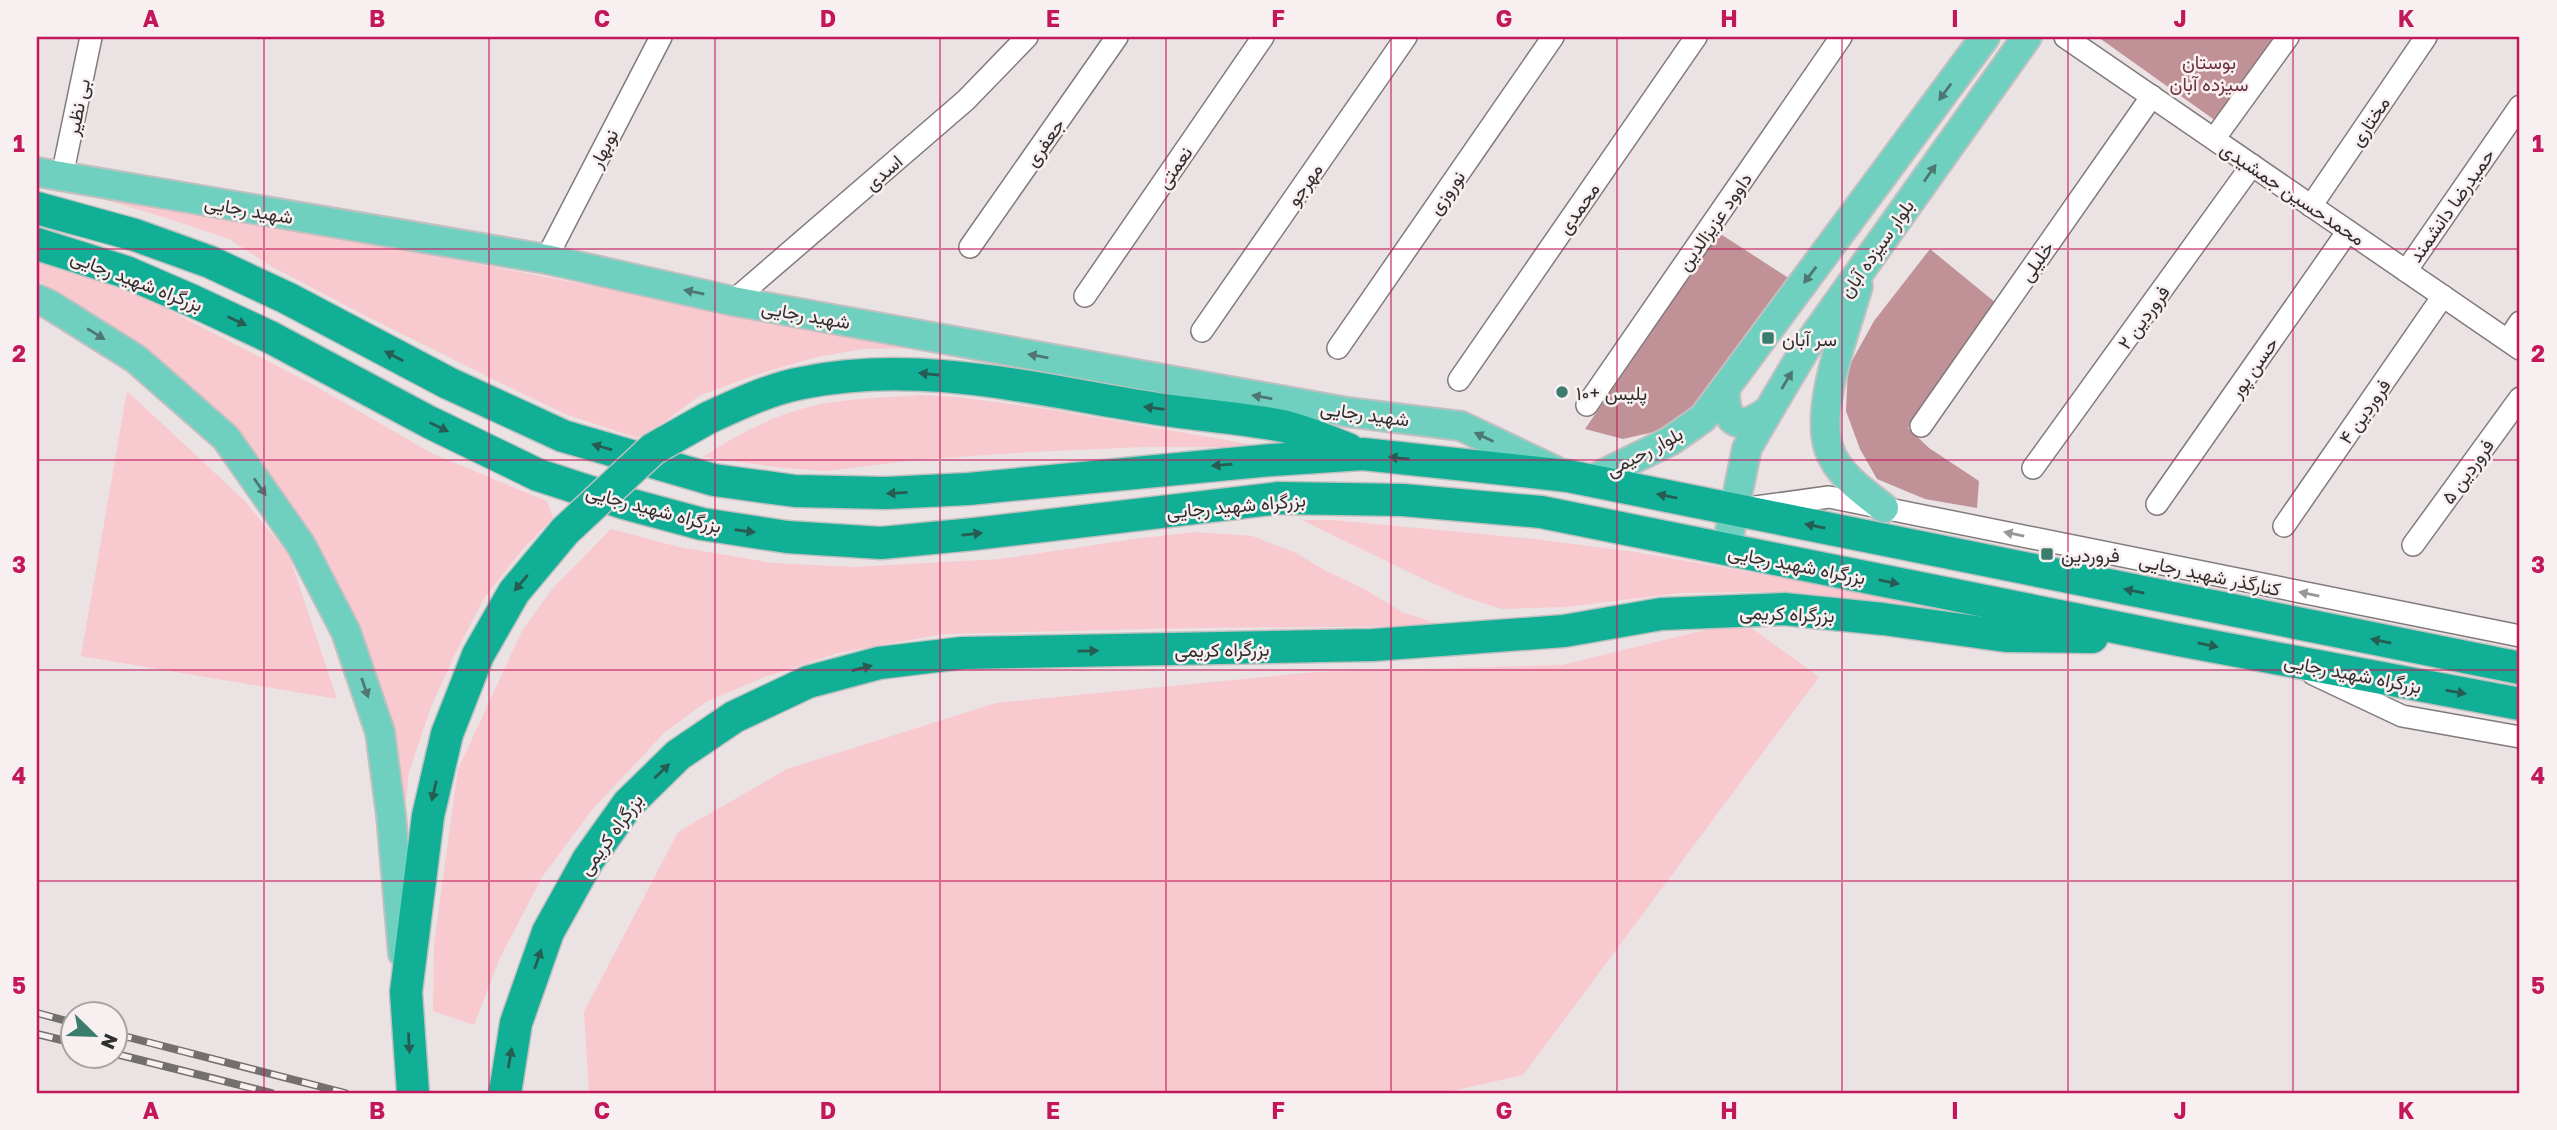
<svg xmlns="http://www.w3.org/2000/svg" width="2557" height="1130" viewBox="0 0 2557 1130" font-family="'Golos Text',Vazirmatn,sans-serif">
	<style>
		.green { fill: #f8c9cf }
		.forest { fill: #c09197 }
		.lines { fill: none; stroke-linecap: round; stroke-linejoin: round }
		.minor-casing { stroke: #827a7b; stroke-width: 24 }
		.major-casing { stroke: #c1c0c0; stroke-width: 32 }
		.highway-casing { stroke: #c1c0c0; stroke-width: 35 }
		.minor { stroke: #fff; stroke-width: 21 }
		.major { stroke: #70d0c0; stroke-width: 28 }
		.highway { stroke: #11b096; stroke-width: 32 }
		.rail-casing { stroke: #746f6f; stroke-width: 8 }
		.rail { stroke: #f8eff0; stroke-width: 5; stroke-dasharray: 16; stroke-linecap: butt }
		.highway-bridge-casing { stroke: #c1c0c0; stroke-width: 35; stroke-linecap: butt }
		.highway-bridge { stroke: #11b096; stroke-width: 32 }
		.oneway { fill: #4d7770 }
		.oneway2 { fill: #265c52 }
		.oneway3 { fill: #989696 }
		.grid { fill: none; stroke: #c2185b; stroke-width: 2; stroke-opacity: 0.55 }
		.poi-dot { fill: #3a7c6e; stroke: #f8eff0; stroke-width: 2.5 }
		.labels { text-anchor: middle; dominant-baseline: central; stroke-width: 5; stroke-linejoin: round; paint-order: stroke }
		.park-label { font-size: 19px; fill: #6d303c; stroke: #f8eff0 }
		.street-label { font-size: 19px; fill: #312e2e; stroke: #f8eff0 }
		.poi-label { font-size: 19px; fill: #312e2e; stroke: #f8eff0; text-anchor: start }
		.neatline { fill: none; stroke: #c2185b; stroke-width: 2.5 }
		.grid-label { font-size: 23px; text-anchor: middle; font-weight: bold; fill: #c2185b }
	</style>
	<rect width="100%" height="100%" fill="#ebe2e3"/>
	<g class="green">
		<path d="M82,193C367,239 649,300 933,348L864,349L817,357L755,375L699,396L660,425L637,438L565,414L509,387L364,315L269,265L229,239L163,217Z"/>
		<polygon points="37,255 153,302 312,384 433,454 547,501 553,518 523,549 484,598 454,656 431,707 409,772 404,819 356,627 149,355 96,315 37,280"/>
		<polygon points="127,391 245,501 289,555 337,699 81,656"/>
		<path d="M919,395L958,397L1053,410L1266,447H1144L1031,452L915,460L826,471L784,468L703,457C739,433 778,413 821,404C853,398 887,398 919,395Z"/>
		<polygon points="1302,520 1332,520 1535,539 1635,552 1914,601 1915,610 1823,596 1751,592 1679,593 1567,607 1502,609 1461,596 1419,577"/>
		<polygon points="611,529 679,547 773,563 854,567 1001,559 1134,539 1196,532 1252,536 1296,553 1324,570 1366,590 1402,612 1444,626 1191,628 944,634 838,653 762,678 706,702 665,732 592,810 542,877 499,960 474,1025 433,1011 434,943 458,769 522,631 553,588"/>
		<polygon points="1742,621 1819,677 1523,1075 1443,1093 589,1093 584,1012 678,832 787,769 996,703 1315,672 1562,665"/>
	</g>
	<g class="forest">
		<polygon points="2098,37 2278,37 2216,121"/>
		<polygon points="1719,233 1790,279 1709,395 1676,427 1623,439 1585,429"/>
		<polygon points="1930,249 1996,303 1908,428 1929,448 1979,481 1977,508 1925,499 1877,479 1860,449 1846,411 1848,368 1874,321"/>
	</g>
	<g class="lines">
		<defs>
			<g id="minor">
				<polyline points="2065,37 2520,349"/>
				<polyline points="2214,139 2288,37"/>
				<polyline points="62,176 91,37"/>
				<polyline points="2311,206 2426,37"/>
				<polyline points="970,247 1117,37"/>
				<polyline points="546,259 661,37"/>
				<polyline points="2406,271 2520,106"/>
				<polyline points="1085,296 1263,37"/>
				<polyline points="733,301 966,100 1027,37"/>
				<polyline points="1202,331 1406,37"/>
				<polyline points="2508,340 2520,322"/>
				<polyline points="1338,348 1553,37"/>
				<polyline points="1459,380 1696,37"/>
				<polyline points="1587,405 1841,37"/>
				<polyline points="1921,426 2152,96"/>
				<polyline points="2033,468 2252,165"/>
				<polyline points="2157,504 2348,231"/>
				<polyline points="1756,507 1829,497 2520,636"/>
				<polyline points="2284,526 2443,296"/>
				<polyline points="2413,545 2520,398"/>
				<polyline points="2313,674 2402,716 2520,737"/>
			</g>
			<g id="major">
				<polyline points="37,172 546,259 733,301 1347,412 1461,426 1556,471"/>
				<path d="M1858,286C1846,329 1815,406 1829,449C1838,475 1864,492 1884,508"/>
				<polyline points="37,299 50,305 136,359 226,438 301,545 346,632 380,732 391,815 403,953"/>
				<path d="M1725,390C1725,426 1740,432 1769,410"/>
				<polyline points="1589,481 1670,441 1703,418 1985,37"/>
				<polyline points="1726,550 1747,448 1769,410 1807,346 2027,37"/>
			</g>
			<g id="highway">
				<polyline points="37,208 135,235 210,262 287,298 448,383 563,436 714,480 795,491 886,493 968,489 1272,460 1363,454 1568,476 2520,668"/>
				<polyline points="37,244 126,272 193,301 270,337 429,422 538,475 624,503 702,524 787,537 881,543 974,534 1279,498 1403,500 1541,512 2174,639 2520,704"/>
				<path d="M708,418C738,404 770,389 802,383C918,359 1032,389 1146,407C1191,415 1238,417 1283,426C1305,431 1327,441 1348,449"/>
				<polyline points="413,1093 406,992 428,816 447,734 478,655 514,592 565,531"/>
				<polyline points="505,1093 516,1023 548,932 588,860 628,804 678,755 734,717 808,682 879,663 962,653 1373,645 1564,631 1661,614 1784,609 1883,619 2006,636 2092,637"/>
			</g>
		</defs>
		<use href="#minor" class="minor-casing"/>
		<use href="#major" class="major-casing"/>
		<use href="#highway" class="highway-casing"/>
		<use href="#minor" class="minor"/>
		<use href="#major" class="major"/>
		<use href="#highway" class="highway"/>
		<defs>
			<g id="rail">
				<polyline points="37,1013 74,1023"/>
				<polyline points="37,1034 74,1043"/>
				<polyline points="116,1034 345,1093"/>
				<polyline points="116,1054 271,1093"/>
			</g>
		</defs>
		<use href="#rail" class="rail-casing"/>
		<use href="#rail" class="rail"/>
		<defs>
			<polyline id="highway-bridge" points="565,531 653,449 708,418"/>
		</defs>
		<use href="#highway-bridge" class="highway-bridge-casing"/>
		<use href="#highway-bridge" class="highway-bridge"/>
	</g>
	<defs><path id="oneway-solid" d="M-6-.8H1V-3.2L6.5 0L1 3.2V.8H-6Z" transform="scale(1.75)"/></defs>
	<g class="oneway">
		<use href="#oneway-solid" transform="translate(1945 92) rotate(126)"/>
		<use href="#oneway-solid" transform="translate(1930 173) rotate(-55)"/>
		<use href="#oneway-solid" transform="translate(1810 275) rotate(127)"/>
		<use href="#oneway-solid" transform="translate(694 292) rotate(-168)"/>
		<use href="#oneway-solid" transform="translate(96 334) rotate(32)"/>
		<use href="#oneway-solid" transform="translate(1038 356) rotate(-170)"/>
		<use href="#oneway-solid" transform="translate(1787 380) rotate(-59)"/>
		<use href="#oneway-solid" transform="translate(1262 397) rotate(-170)"/>
		<use href="#oneway-solid" transform="translate(1484 437) rotate(-155)"/>
		<use href="#oneway-solid" transform="translate(260 487) rotate(55)"/>
		<use href="#oneway-solid" transform="translate(365 688) rotate(71)"/>
	</g>
	<g class="oneway2">
		<use href="#oneway-solid" transform="translate(237 321) rotate(25)"/>
		<use href="#oneway-solid" transform="translate(394 356) rotate(-152)"/>
		<use href="#oneway-solid" transform="translate(929 374) rotate(-174)"/>
		<use href="#oneway-solid" transform="translate(1154 408) rotate(-172)"/>
		<use href="#oneway-solid" transform="translate(439 427) rotate(26)"/>
		<use href="#oneway-solid" transform="translate(602 447) rotate(-164)"/>
		<use href="#oneway-solid" transform="translate(1399 458) rotate(-174)"/>
		<use href="#oneway-solid" transform="translate(1222 465) rotate(175)"/>
		<use href="#oneway-solid" transform="translate(897 493) rotate(177)"/>
		<use href="#oneway-solid" transform="translate(1667 496) rotate(-169)"/>
		<use href="#oneway-solid" transform="translate(1815 526) rotate(-168)"/>
		<use href="#oneway-solid" transform="translate(745 531) rotate(8)"/>
		<use href="#oneway-solid" transform="translate(972 534) rotate(-6)"/>
		<use href="#oneway-solid" transform="translate(1889 582) rotate(11)"/>
		<use href="#oneway-solid" transform="translate(521 583) rotate(130)"/>
		<use href="#oneway-solid" transform="translate(2134 591) rotate(-169)"/>
		<use href="#oneway-solid" transform="translate(2381 641) rotate(-169)"/>
		<use href="#oneway-solid" transform="translate(2208 645) rotate(11)"/>
		<use href="#oneway-solid" transform="translate(1088 651) rotate(-1)"/>
		<use href="#oneway-solid" transform="translate(862 668) rotate(-14)"/>
		<use href="#oneway-solid" transform="translate(2456 692) rotate(10)"/>
		<use href="#oneway-solid" transform="translate(662 771) rotate(-44)"/>
		<use href="#oneway-solid" transform="translate(434 791) rotate(103)"/>
		<use href="#oneway-solid" transform="translate(538 959) rotate(-71)"/>
		<use href="#oneway-solid" transform="translate(409 1043) rotate(87)"/>
		<use href="#oneway-solid" transform="translate(510 1058) rotate(-80)"/>
	</g>
	<g class="oneway3">
		<use href="#oneway-solid" transform="translate(2014 534) rotate(-168)"/>
		<use href="#oneway-solid" transform="translate(2309 594) rotate(-168)"/>
	</g>
	<path class="grid" d="M264,37V1093M489,37V1093M715,37V1093M940,37V1093M1166,37V1093M1391,37V1093M1617,37V1093M1842,37V1093M2068,37V1093M2293,37V1093M37,249H2520M37,460H2520M37,670H2520M37,881H2520"/>
	<g class="poi-dot">
		<rect x="1761" y="331" width="14" height="14" rx="3.5"/>
		<circle cx="1562" cy="392" r="7"/>
		<rect x="2040" y="547" width="14" height="14" rx="3.5"/>
	</g>
	<g class="labels">
		<g class="park-label">
			<text x="2209" y="61">بوستان<tspan x="2209" dy="22">سیزده آبان</tspan></text>
		</g>
		<g class="street-label">
			<text transform="translate(77 107) rotate(-78)">بی نظیر</text>
			<text transform="translate(2369 121) rotate(-56)">مختاری</text>
			<text transform="translate(1044 142) rotate(-55)">جعفری</text>
			<text transform="translate(603 148) rotate(-63)">نوبهار</text>
			<text transform="translate(1174 167) rotate(-55)">نعمتی</text>
			<text transform="translate(883 172) rotate(-41)">اسدی</text>
			<text transform="translate(1304 184) rotate(-55)">مهرجو</text>
			<text transform="translate(1446 192) rotate(-55)">نوروزی</text>
			<text transform="translate(2293 193) rotate(34)">محمدحسین جمشیدی</text>
			<text transform="translate(2451 205) rotate(-55)">حمیدرضا دانشمند</text>
			<text transform="translate(1578 208) rotate(-55)">محمدی</text>
			<text transform="translate(249 209) rotate(10)">شهید رجایی</text>
			<text transform="translate(1714 221) rotate(-55)">داوود عزیزالدین</text>
			<text transform="translate(1876 248) rotate(-55)">بلوار سیزده آبان</text>
			<text transform="translate(2036 261) rotate(-55)">خلیلی</text>
			<text transform="translate(137 280) rotate(21)">بزرگراه شهید رجایی</text>
			<text transform="translate(806 314) rotate(10)">شهید رجایی</text>
			<text transform="translate(2143 317) rotate(-54)">فروردین ۲</text>
			<text transform="translate(2253 367) rotate(-55)">حسن پور</text>
			<text transform="translate(2364 411) rotate(-55)">فروردین ۴</text>
			<text transform="translate(1365 413) rotate(8)">شهید رجایی</text>
			<text transform="translate(1644 451) rotate(-28)">بلوار رحیمی</text>
			<text transform="translate(2467 471) rotate(-54)">فروردین ۵</text>
			<text transform="translate(1236 505) rotate(-5)">بزرگراه شهید رجایی</text>
			<text transform="translate(654 508) rotate(15)">بزرگراه شهید رجایی</text>
			<text transform="translate(1797 564) rotate(11)">بزرگراه شهید رجایی</text>
			<text transform="translate(2210 574) rotate(12)">کنارگذر شهید رجایی</text>
			<text transform="translate(1787 613) rotate(2)">بزرگراه کریمی</text>
			<text transform="translate(1222 649) rotate(-1)">بزرگراه کریمی</text>
			<text transform="translate(2353 673) rotate(11)">بزرگراه شهید رجایی</text>
			<text transform="translate(610 834) rotate(-54)">بزرگراه کریمی</text>
		</g>
		<g class="poi-label">
			<text x="1782" y="338">سر آبان</text>
			<text x="1576" y="392">پلیس +۱۰</text>
			<text x="2061" y="554">فروردین</text>
		</g>
	</g>
	<rect width="2557" height="1130" fill="none" stroke="#f8eff0" stroke-width="77"/>
	<g transform="translate(94 1035) rotate(113)"><circle r="33" fill="#f8eff0" stroke="#a8a2a2" stroke-width="2"/>
	<path d="M0-5L12 26L0 18L-12 26Z" fill="#3a7c6e"/>
	<text y="-10" font-size="19" font-weight="bold" text-anchor="middle" fill="#312e2e">N</text>
	</g>
	<rect x="38" y="38" width="2480" height="1054" class="neatline"/>
	<g class="grid-label">
		<text x="151" y="27">A</text>
		<text x="377" y="27">B</text>
		<text x="602" y="27">C</text>
		<text x="828" y="27">D</text>
		<text x="1053" y="27">E</text>
		<text x="1278" y="27">F</text>
		<text x="1504" y="27">G</text>
		<text x="1729" y="27">H</text>
		<text x="1955" y="27">I</text>
		<text x="2180" y="27">J</text>
		<text x="2406" y="27">K</text>
		<text x="19" y="152">1</text>
		<text x="2538" y="152">1</text>
		<text x="19" y="362">2</text>
		<text x="2538" y="362">2</text>
		<text x="19" y="573">3</text>
		<text x="2538" y="573">3</text>
		<text x="19" y="784">4</text>
		<text x="2538" y="784">4</text>
		<text x="19" y="994">5</text>
		<text x="2538" y="994">5</text>
		<text x="151" y="1119">A</text>
		<text x="377" y="1119">B</text>
		<text x="602" y="1119">C</text>
		<text x="828" y="1119">D</text>
		<text x="1053" y="1119">E</text>
		<text x="1278" y="1119">F</text>
		<text x="1504" y="1119">G</text>
		<text x="1729" y="1119">H</text>
		<text x="1955" y="1119">I</text>
		<text x="2180" y="1119">J</text>
		<text x="2406" y="1119">K</text>
	</g>
</svg>
